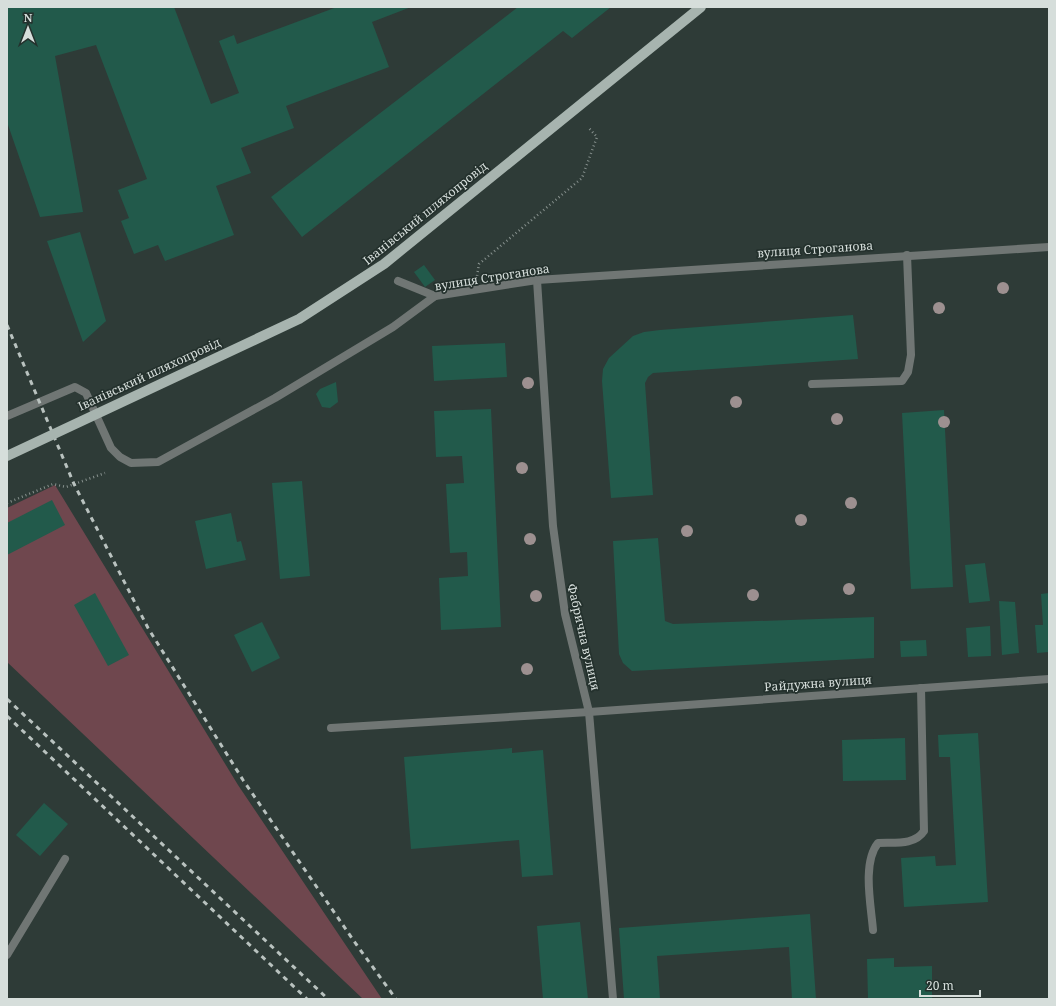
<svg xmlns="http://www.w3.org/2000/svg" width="1056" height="1006" viewBox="0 0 1056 1006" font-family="'Noto Serif',serif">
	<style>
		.green { fill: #6f474e }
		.building { fill: #225a4b }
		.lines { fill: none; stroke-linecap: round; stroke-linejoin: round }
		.path { stroke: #88928f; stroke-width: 2.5; stroke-dasharray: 1 3; stroke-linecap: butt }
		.service { stroke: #707674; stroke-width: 8 }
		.minor { stroke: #707674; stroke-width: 8 }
		.rail { stroke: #b9c2bf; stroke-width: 3; stroke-dasharray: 5 5; stroke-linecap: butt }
		.primary-bridge { stroke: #a7b4af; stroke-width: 10 }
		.tree { fill: #9d9090 }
		.labels { text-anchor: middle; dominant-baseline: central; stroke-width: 3.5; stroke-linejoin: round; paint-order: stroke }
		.street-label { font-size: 12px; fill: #d6dedb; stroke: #24312d }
	</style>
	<rect width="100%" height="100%" fill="#2e3b37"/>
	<polygon class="green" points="55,485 238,785 382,999 363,999 7,662 7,508"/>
	<g class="building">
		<polygon points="7,7 174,7 211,104 239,93 219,41 234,35 237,44 337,7 411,7 372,22 389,67 286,106 294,128 241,148 251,173 216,186 234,235 165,261 158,245 134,254 121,221 129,218 118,190 147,179 96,45 55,56 83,212 40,217 7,122"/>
		<polygon points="518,7 611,7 572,38 563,31 302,237 271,197"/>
		<polygon points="80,232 106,321 83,342 47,241"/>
		<polygon points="424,265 435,280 425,287 414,272"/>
		<polygon points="853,315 858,359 653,373 648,377 645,383 653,495 611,498 602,381 603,369 609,358 633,336 644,332 660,330"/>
		<polygon points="505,343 507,377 434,381 432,346"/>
		<polygon points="336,382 338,402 330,408 322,407 316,394 320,389"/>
		<polygon points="491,409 501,627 441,630 439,578 468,576 467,552 450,553 446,484 464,483 462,456 436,457 434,411"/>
		<polygon points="944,410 953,587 911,589 902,413"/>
		<polygon points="302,481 310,576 280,579 272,483"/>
		<polygon points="52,500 65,525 7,555 7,523"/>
		<polygon points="231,513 237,542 241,541 246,560 206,569 195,521"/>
		<polygon points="658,538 665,621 673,624 874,617 874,658 632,671 623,663 619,654 613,541"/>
		<polygon points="985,563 990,601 969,603 965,565"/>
		<polygon points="95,593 129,655 108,666 74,605"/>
		<polygon points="1049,593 1049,652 1037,653 1035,625 1043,625 1041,594"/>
		<polygon points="999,601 1015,602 1019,653 1002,655"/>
		<polygon points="262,622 280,658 252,672 234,635"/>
		<polygon points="990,626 991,656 968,657 966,628"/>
		<polygon points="926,640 927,656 901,657 900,641"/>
		<polygon points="978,733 988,902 904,907 901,858 935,856 936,866 956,865 950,757 939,757 938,735"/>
		<polygon points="905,738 906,780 843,781 842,740"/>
		<polygon points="512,748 512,753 543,750 553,875 522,877 519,840 411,849 404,757"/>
		<polygon points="44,803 68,824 40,856 16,835"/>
		<polygon points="810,914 816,999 792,999 789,947 657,956 660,999 624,999 619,928"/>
		<polygon points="580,922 588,999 543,999 537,926"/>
		<polygon points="894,958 894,967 932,966 932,999 868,999 867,959"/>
	</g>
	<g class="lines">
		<g class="path">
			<polyline points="477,276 479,264 582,178 597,137 588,127"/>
			<polyline points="7,503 53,484 66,487 105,473"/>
		</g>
		<g class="service">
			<polyline points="398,281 435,296"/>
			<polyline points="812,384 902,381 908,372 911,355 907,255"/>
			<polyline points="331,728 589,712"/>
			<path d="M873,930C871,905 862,863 878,843C894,842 914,846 924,831L921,688"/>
			<polyline points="7,955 65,859"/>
		</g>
		<g class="minor">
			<polyline points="537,280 553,526 565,614 589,712 613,999"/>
			<polyline points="7,416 75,387 86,393 111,448 120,457 131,463 158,462 275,398 393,327 435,296 537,280 1049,247"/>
			<polyline points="589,712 1049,679"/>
		</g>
		<g class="rail">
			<polyline points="7,325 74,484 148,628 243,780 356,944 396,999"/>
			<polyline points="7,699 328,999"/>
			<polyline points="7,716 307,999"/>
		</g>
		<polyline class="primary-bridge" points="7,456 299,319 384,264 701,7"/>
	</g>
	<g class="tree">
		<circle cx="1003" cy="288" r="6"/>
		<circle cx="939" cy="308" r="6"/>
		<circle cx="528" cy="383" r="6"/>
		<circle cx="736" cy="402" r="6"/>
		<circle cx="837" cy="419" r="6"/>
		<circle cx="944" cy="422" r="6"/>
		<circle cx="522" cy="468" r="6"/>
		<circle cx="851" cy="503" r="6"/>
		<circle cx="801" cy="520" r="6"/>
		<circle cx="687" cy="531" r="6"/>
		<circle cx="530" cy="539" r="6"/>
		<circle cx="849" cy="589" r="6"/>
		<circle cx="753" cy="595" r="6"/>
		<circle cx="536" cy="596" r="6"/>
		<circle cx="527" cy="669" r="6"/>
	</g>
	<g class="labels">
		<g class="street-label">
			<text transform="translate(425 213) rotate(-39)">Іванівський шляхопровід</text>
			<text transform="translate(815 249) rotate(-4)">вулиця Строганова</text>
			<text transform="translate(492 277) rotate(-9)">вулиця Строганова</text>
			<text transform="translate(149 374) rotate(-25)">Іванівський шляхопровід</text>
			<text transform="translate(584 637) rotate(77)">Фабрична вулиця</text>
			<text transform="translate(818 683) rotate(-4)">Райдужна вулиця</text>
		</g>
	</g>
	<rect width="1056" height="1006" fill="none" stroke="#d6dedb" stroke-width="16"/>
	<g transform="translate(28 28)" stroke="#24312d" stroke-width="3" paint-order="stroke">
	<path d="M0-3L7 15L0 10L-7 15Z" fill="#d6dedb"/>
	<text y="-6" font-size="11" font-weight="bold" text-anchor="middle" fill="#d6dedb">N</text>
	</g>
	<path d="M920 990v6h60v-6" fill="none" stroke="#d6dedb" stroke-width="2"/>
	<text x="926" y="990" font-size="12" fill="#d6dedb" stroke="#24312d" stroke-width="3" paint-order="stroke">20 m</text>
</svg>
